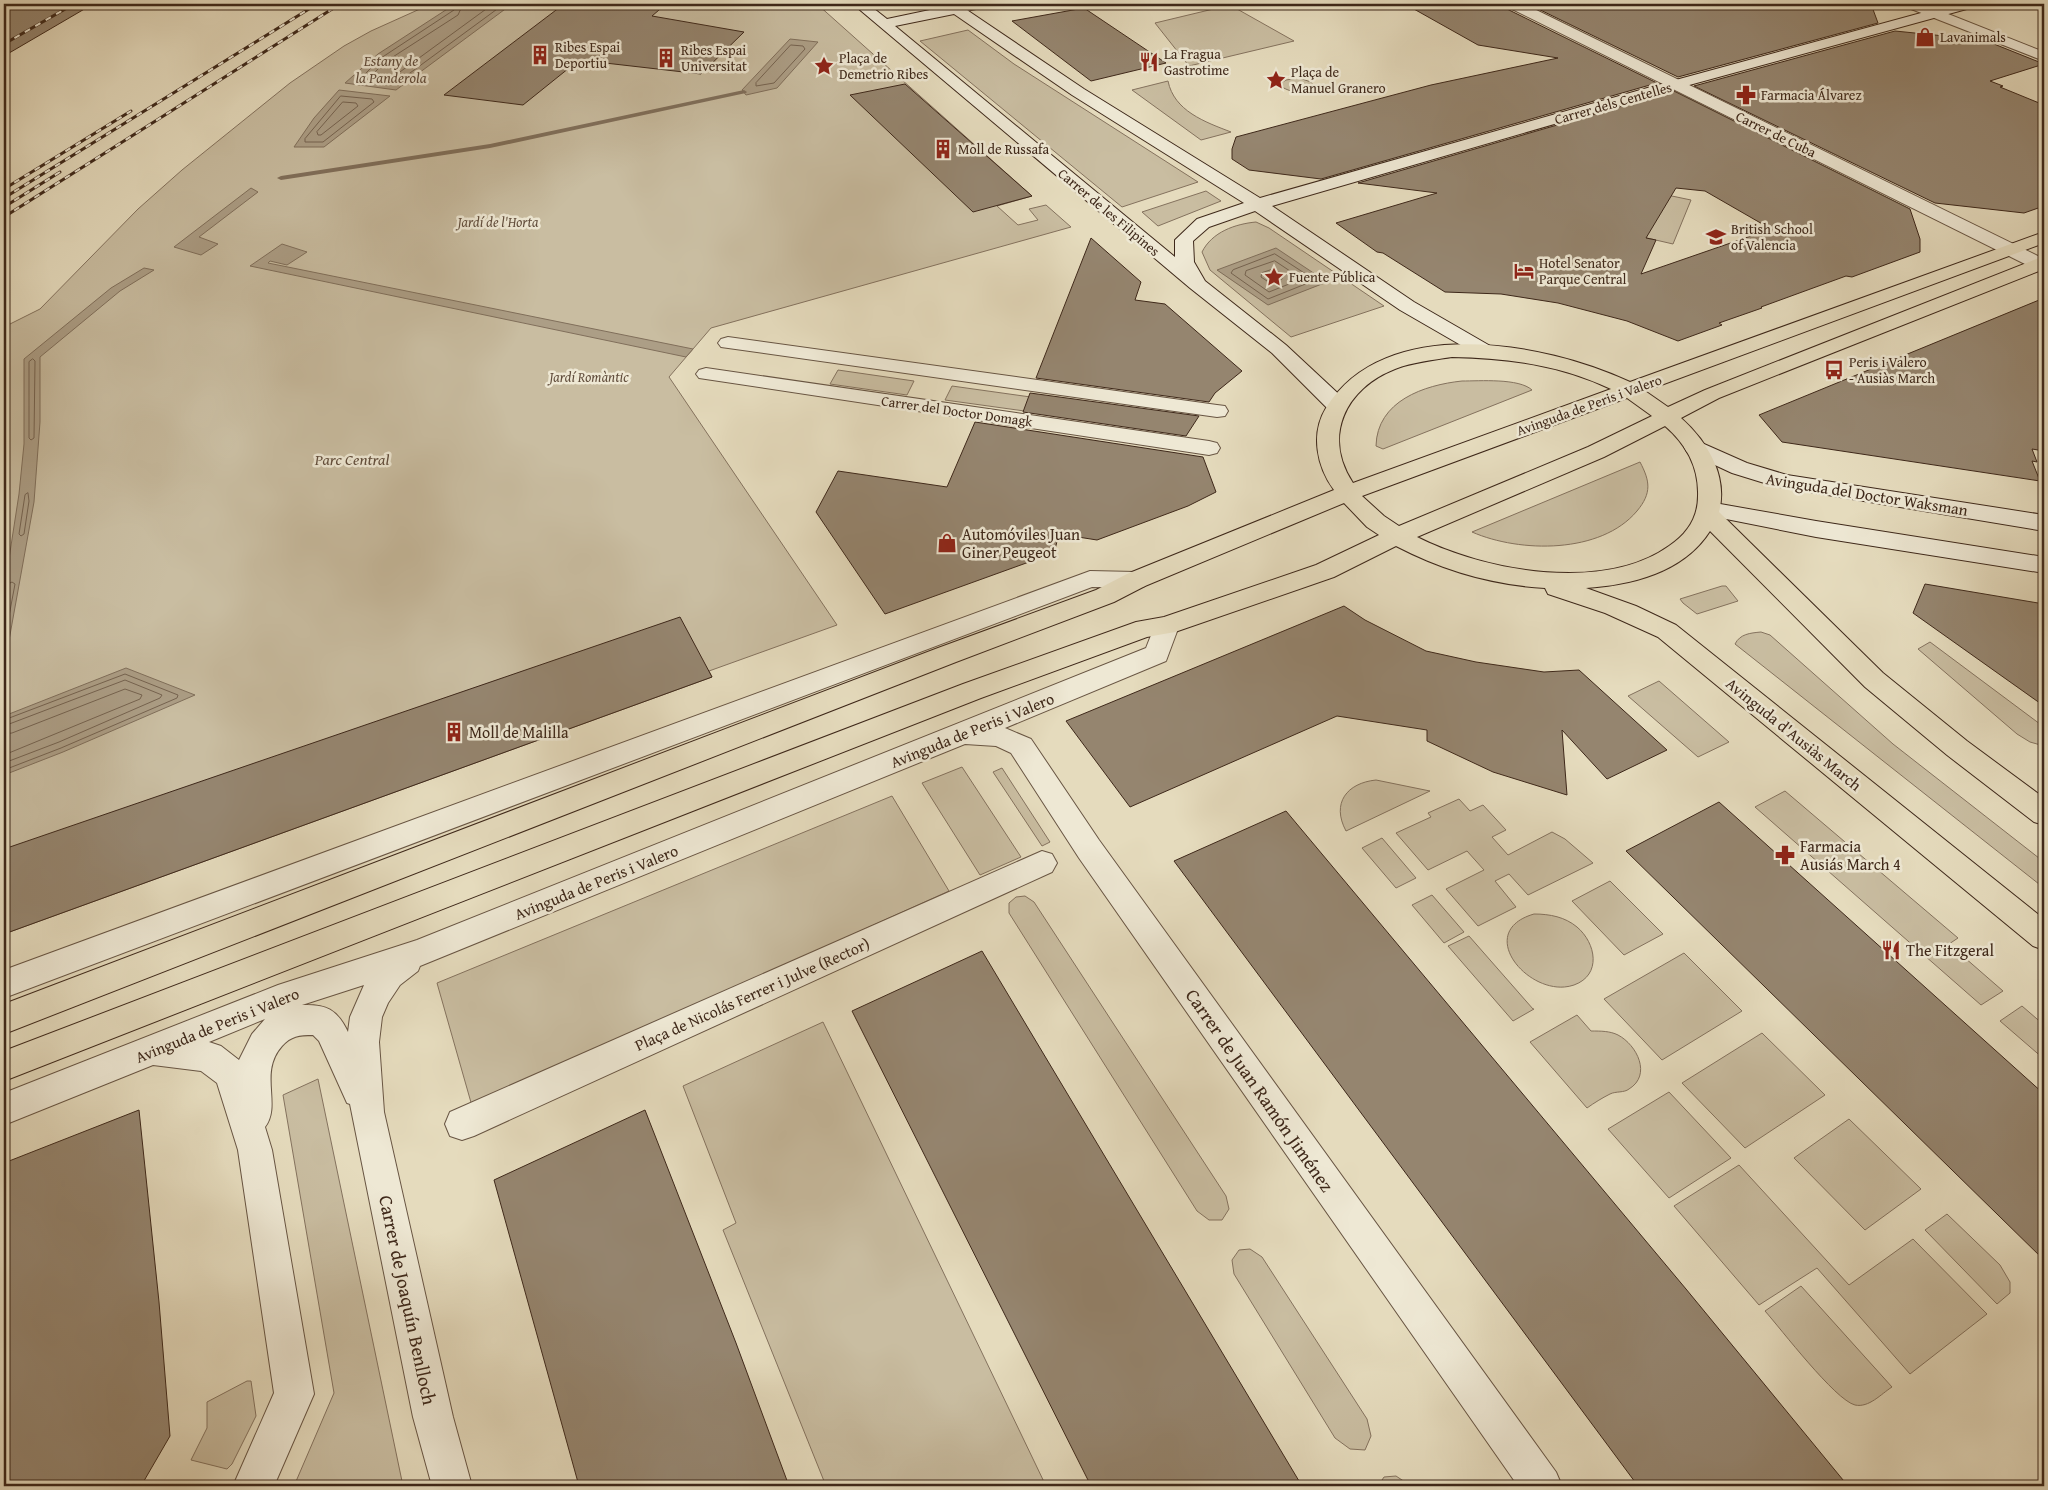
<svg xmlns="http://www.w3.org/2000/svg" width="2048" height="1490" viewBox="0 0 2048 1490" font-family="'Gentium Book Plus',serif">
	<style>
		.green { fill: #c9bda1; stroke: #84725e; fill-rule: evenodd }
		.water { fill: #ac9e86; stroke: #806f5b }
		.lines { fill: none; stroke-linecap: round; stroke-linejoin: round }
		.shore { stroke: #756350; stroke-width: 1 }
		.stream { fill: #806f5b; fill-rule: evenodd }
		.building { fill: #95856f; stroke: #3e281a; fill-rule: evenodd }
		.street-casing { stroke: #685543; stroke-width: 2 }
		.secondary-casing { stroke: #3e281a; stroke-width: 2 }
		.primary-casing { stroke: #3e281a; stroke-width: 2 }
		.street { fill: #eee8d4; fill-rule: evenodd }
		.secondary { fill: #eee8d4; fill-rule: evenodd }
		.primary { fill: #e5dbbd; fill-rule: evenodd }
		.rail-casing { stroke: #3e281a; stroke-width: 3 }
		.rail { stroke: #eee8d4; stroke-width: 2; stroke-dasharray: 6; stroke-linecap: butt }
		.labels { text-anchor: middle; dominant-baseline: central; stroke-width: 5; stroke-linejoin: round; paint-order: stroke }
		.far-poi-label { font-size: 14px; fill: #3e281a; stroke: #eee8d4; text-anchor: start }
		.far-street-label { font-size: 14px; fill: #3e281a; stroke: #eee8d4 }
		.far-park-label { font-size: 14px; font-style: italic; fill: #614d3c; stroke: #eee8d4 }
		.far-water-label { font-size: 15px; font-style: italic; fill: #5f4b3a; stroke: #eee8d4 }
		.park-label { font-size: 16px; font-style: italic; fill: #614d3c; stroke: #eee8d4 }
		.street-label { font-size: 16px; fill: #3e281a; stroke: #eee8d4 }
		.poi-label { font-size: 16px; fill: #3e281a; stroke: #eee8d4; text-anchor: start }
		.near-street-label { font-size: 19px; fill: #3e281a; stroke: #eee8d4 }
	</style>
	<rect width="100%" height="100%" fill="#e5dbbd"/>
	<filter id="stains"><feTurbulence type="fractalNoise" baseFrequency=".004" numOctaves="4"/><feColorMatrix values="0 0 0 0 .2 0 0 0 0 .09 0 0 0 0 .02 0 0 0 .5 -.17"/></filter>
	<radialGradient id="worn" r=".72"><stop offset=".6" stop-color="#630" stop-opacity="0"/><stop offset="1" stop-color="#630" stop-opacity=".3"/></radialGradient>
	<g class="green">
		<polygon points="431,4 817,4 1032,196 997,206 1018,225 1038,220 1029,209 1046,205 1071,227 711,328 669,377 837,625 709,671 712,677 4,934 4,327 40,309 138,209 182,170 290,83 344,46 371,31"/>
		<polygon points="1230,5 1294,41 1189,66 1155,23"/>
		<polygon points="968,30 1014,64 1198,182 1122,207 920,41"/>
		<path d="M1299,78L1311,82L1314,87C1306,95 1292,93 1282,87L1281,83L1286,80Z"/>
		<path d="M1168,81C1174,111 1205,122 1231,132L1201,140L1132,90Z"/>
		<polygon points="1624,186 1691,200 1673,244 1604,228"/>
		<polygon points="1206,191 1221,201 1158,226 1142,212"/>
		<path d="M1256,222L1269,228L1384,306L1291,337L1210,270L1202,252C1212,232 1235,224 1256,222ZM1218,270L1326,282L1268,304Z"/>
		<polygon points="838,370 914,381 907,395 830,384"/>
		<path d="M1462,381C1480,381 1519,378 1532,390L1383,449L1376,446C1377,401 1424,385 1462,381Z"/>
		<polygon points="952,386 1052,400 1046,414 945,400"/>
		<path d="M1640,462C1650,481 1652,493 1637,511C1601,554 1520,553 1472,532Z"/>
		<polygon points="1722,586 1726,586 1738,601 1697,614 1683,603 1680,599"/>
		<path d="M1761,632L1770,635L1893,744L2044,862V888L1735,644C1740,634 1750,633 1761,632Z"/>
		<polygon points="1930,642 2044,727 2044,746 2030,742 2017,734 1918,649"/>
		<polygon points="1659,681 1729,742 1698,757 1628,696"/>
		<polygon points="962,767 1021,857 980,875 922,783"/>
		<polygon points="1002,768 1050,842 1042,846 993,772"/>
		<path d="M1376,780L1430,791L1346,831C1331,803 1347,783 1376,780Z"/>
		<polygon points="1785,791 1958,938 1949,944 2003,991 1981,1005 1755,807"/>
		<polygon points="892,796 949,891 472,1106 437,983"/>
		<polygon points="1459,799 1470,811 1483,805 1506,830 1492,837 1508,855 1552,832 1565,839 1593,863 1528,895 1509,874 1495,881 1516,907 1478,926 1446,889 1484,870 1467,851 1428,870 1396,833 1431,817 1428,813"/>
		<polygon points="1382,838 1416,878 1396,888 1362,848"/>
		<polygon points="1610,881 1663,934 1624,955 1572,901"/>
		<polygon points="1432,895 1464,932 1444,943 1412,905"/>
		<polygon points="1025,896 1034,902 1226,1196 1229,1209 1222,1220 1209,1220 1197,1211 1009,913 1009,903 1016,897"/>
		<path d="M1534,914C1550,914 1565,917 1577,927C1596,943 1602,975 1574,985C1531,1000 1472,932 1534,914Z"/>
		<polygon points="1469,936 1533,1009 1534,1009 1513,1021 1448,946"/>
		<polygon points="1684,953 1742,1011 1662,1060 1604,999"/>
		<polygon points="2022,1006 2044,1025 2044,1059 2000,1021"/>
		<path d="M1577,1015L1591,1031C1601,1031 1610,1031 1618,1035C1637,1045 1652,1075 1629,1089C1624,1093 1616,1091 1610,1094C1602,1098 1594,1103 1587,1108L1530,1042Z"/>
		<polygon points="823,1022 1046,1486 826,1486 723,1230 736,1223 683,1086"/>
		<polygon points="1762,1033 1825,1095 1745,1148 1682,1083"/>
		<polygon points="318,1079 403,1486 294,1486 334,1393 283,1095"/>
		<polygon points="1669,1092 1731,1158 1669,1198 1608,1129"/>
		<polygon points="1849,1119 1921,1189 1865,1230 1794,1158"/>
		<polygon points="1739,1165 1849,1285 1913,1239 1987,1314 1910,1374 1817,1268 1759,1305 1674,1206"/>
		<polygon points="1947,1214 2000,1265 2010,1282 2010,1293 1997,1304 1925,1230"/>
		<polygon points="1250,1249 1262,1257 1367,1419 1371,1436 1365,1450 1350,1449 1335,1438 1234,1274 1232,1260 1239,1250"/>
		<path d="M1801,1286L1892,1387C1881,1394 1869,1408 1855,1405C1835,1400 1781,1329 1765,1311Z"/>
		<polygon points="247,1381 251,1381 256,1416 232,1464 227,1469 191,1460 207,1428 207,1402"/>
		<polygon points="1396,1476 1411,1486 1378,1486 1384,1477"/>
	</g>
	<g class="water">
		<polygon points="455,4 512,4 396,90 345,83 378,54"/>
		<polygon points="790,39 818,42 777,88 746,95 742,90"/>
		<polygon points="339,90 390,96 324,147 294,147 314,118"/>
		<polygon points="251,188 258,192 199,237 218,244 201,255 174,247"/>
		<polygon points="282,244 307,252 287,265 270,261 268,263 693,349 686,357 250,266"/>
		<polygon points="1276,248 1327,282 1268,305 1217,270"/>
		<polygon points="144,268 154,270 120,291 40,357 40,422 34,502 4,668 4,591 19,494 24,444 24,359 111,288"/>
		<polygon points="126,668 195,695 63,752 4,775 4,716"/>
	</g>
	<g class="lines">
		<g class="shore">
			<polyline points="456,4 454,10 381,58 360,79 395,84 504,4"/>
			<polyline points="463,4 458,15 385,62 375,72 375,75 393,77 493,4"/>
			<polygon points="791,45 803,46 805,49 774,83 756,86 756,83"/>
			<polygon points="341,96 372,99 374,102 323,142 305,142 305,139"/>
			<polygon points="343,102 356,103 358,106 321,135 318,135 317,132"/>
			<polygon points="1275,254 1312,278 1313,281 1268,299 1231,273 1233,270"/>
			<polygon points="1275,261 1299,277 1299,280 1269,292 1245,275 1246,271"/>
			<polygon points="1274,269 1282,275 1282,279 1270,283 1261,277 1262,273"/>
			<polygon points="33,359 35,361 34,438 31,440 29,438 29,362"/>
			<polygon points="28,493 29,501 24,534 21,536 19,534 25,495"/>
			<polyline points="4,586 12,582 15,584 4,643"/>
			<polyline points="4,720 125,674 178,695 177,698 61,748 4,770"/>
			<polyline points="4,726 125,680 162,695 160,698 59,742 4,763"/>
			<polyline points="4,734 12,733 125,689 142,695 140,699 4,755"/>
		</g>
		<polygon class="stream" points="744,90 747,92 746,93 490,148 281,180 277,178 281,176 490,144"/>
	</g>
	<g class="building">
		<polygon points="4,4 93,4 4,56"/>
		<polygon points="564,4 666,4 652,16 744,32 701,74 579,60 523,105 444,95"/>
		<polygon points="1405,4 1504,4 1507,9 1657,83 1321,179 1249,170 1232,159 1232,149 1236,137 1431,85 1558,58 1478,45"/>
		<polygon points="1528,4 1871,4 1878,23 1678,77"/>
		<polygon points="1084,8 1166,63 1091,81 1012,21"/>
		<polygon points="1895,31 1984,40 2044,64 1990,81 2003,86 2000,87 2044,105 2044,206 2024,213 1935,203 1694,86"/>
		<polygon points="905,84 1032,196 973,212 850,95"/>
		<path d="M1674,91L1910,209L1920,239V252L1852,277L1846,276L1761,307L1762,308L1719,323L1722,325L1678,341L1627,321L1558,303L1501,294L1445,292L1383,253L1377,252L1336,223L1437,193L1358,183ZM1676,188L1705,191L1771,229L1641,274L1656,240L1646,238Z"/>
		<polygon points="1091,238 1141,282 1135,300 1165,304 1242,371 1215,393 1209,402 1036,378"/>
		<polygon points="2044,298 2044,451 2032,449 2037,462 2032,461 2040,481 1782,442 1759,415"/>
		<polygon points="1030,393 1199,416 1186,436 1023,412"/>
		<polygon points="975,422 1203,457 1216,492 1188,506 1097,540 1059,534 1054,553 885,614 816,512 838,471 947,487"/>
		<polygon points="1925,584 2044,604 2044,706 1913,613"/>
		<polygon points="1344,606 1365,620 1426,651 1476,662 1544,672 1579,670 1667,750 1607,779 1562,730 1567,795 1493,772 1427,741 1427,730 1337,716 1130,807 1066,721"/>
		<polygon points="680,617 712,677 4,934 4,849"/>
		<polygon points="1719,802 2044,1094 2044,1260 1626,851"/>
		<polygon points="1286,811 1686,1289 1848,1486 1638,1486 1174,861"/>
		<polygon points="982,951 1302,1486 1091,1486 852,1011"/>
		<polygon points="139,1110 159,1302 170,1436 141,1486 4,1486 4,1163"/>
		<polygon points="645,1110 736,1343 789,1486 579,1486 494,1180"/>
	</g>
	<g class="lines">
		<defs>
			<g id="street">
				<polygon points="961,4 988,4 986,7 956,13 951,12 949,9 951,6"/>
				<polygon points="1506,4 1524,4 2044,259 2044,272 2037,270 1508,7"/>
				<polygon points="1904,4 1923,4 2044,52 2044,61 1906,7"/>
				<polygon points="728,337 1217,405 1225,406 1228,411 1225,416 1217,417 721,347 718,343 721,339"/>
				<polygon points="706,368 1209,441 1217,443 1220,448 1217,453 1209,455 699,378 696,374 699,370"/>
				<polygon points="1090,571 1136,572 1145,574 1148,580 1145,586 1136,588 1092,587 4,998 4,970"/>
				<path d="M1166,617L1175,620L1179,626L1166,661L1005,728L1031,739L1099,840L1556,1472L1562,1486H1518L1079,858L1011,753L996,746L965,744L420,966L418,971L400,985L388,1003L382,1017L379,1042L384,1112L453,1417L472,1486H432L413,1417L350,1104L347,1103L319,1041L313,1035C299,1035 291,1036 282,1046C258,1073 282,1105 265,1127L272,1150L314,1394L274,1486H233L274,1393L238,1150L217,1083L201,1071L153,1065L4,1125V1093L278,985L417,940L1146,648L1157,620ZM364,985L350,1017L348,1032C337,1009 326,1004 302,1005ZM265,1019L252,1034L239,1060L221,1046L209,1042Z"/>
				<polygon points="1042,851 1052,854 1057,863 1052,872 474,1136 462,1140 450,1136 445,1124 450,1112"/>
			</g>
			<g id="secondary">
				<path d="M853,4H868L887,19L944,7L942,4H958L1084,89L1260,198L1672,81L1954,4H1976L1974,7L1682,87L1272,206L1414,302L1492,347L1495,351L1492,355L1485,357L1478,355L1400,310L1255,211L1209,227L1193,241L1194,262L1205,281L1286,345L1344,399L1347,404L1344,409L1336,410L1328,409L1272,353L1190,288ZM954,14L1072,95L1244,203L1197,219L1175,240V257L895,26Z"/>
				<polygon points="1695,440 1747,463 1787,475 2044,515 2044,531 1774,486 1732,473 1687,452 1684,447 1687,442"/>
				<polygon points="1709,502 1816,521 2044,557 2044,573 1816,537 1701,514 1697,509 1701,504"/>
			</g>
			<path id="primary" d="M2044,232V243L1645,391L1668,407L1705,390L2044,256V269L1719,398L1681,418C1708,442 1728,476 1719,512L1883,673L1967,741L2044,798V825L2034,822L1947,755L1865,687L1710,531C1684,572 1632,585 1586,588L1636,606L1676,625L2044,919V950L2033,946L1658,637L1605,613L1548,594L1545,588C1493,585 1442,570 1396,546L1334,577L1175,632L1147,637L981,698L4,1081V1051L963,684L1136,622L1164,617L1316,565L1379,535L1367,527L1344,503L1145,586L1114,602L956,662L4,1034V1004L938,648L1096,590L1127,574L1334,490C1317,467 1310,434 1326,408C1385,313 1544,342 1630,382ZM1452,357C1508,358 1560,365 1611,389L1353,483C1322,436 1346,388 1395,369C1413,362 1433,360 1452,357ZM1627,398L1652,416L1588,447L1399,526L1384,516L1362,496ZM1665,426C1686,444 1699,467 1698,496C1698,518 1687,534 1669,546C1603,593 1484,571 1417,537L1604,457Z"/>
		</defs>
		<use href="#street" class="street-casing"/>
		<use href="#secondary" class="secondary-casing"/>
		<use href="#primary" class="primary-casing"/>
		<use href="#street" class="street"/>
		<use href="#secondary" class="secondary"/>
		<use href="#primary" class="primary"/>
		<defs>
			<g id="rail">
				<polyline points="4,44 74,4"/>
				<polyline points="4,189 131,111"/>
				<polyline points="4,198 317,4"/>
				<polyline points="4,207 60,172"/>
				<polyline points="4,217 340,4"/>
			</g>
		</defs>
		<use href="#rail" class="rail-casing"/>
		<use href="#rail" class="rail"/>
	</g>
	<defs>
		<symbol id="shop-bare" viewBox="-9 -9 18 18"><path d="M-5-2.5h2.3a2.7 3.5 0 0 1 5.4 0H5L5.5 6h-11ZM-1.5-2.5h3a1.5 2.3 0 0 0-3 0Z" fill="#8f2418" stroke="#eee8d4" stroke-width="2.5" paint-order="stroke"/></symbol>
		<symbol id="building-bare" viewBox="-9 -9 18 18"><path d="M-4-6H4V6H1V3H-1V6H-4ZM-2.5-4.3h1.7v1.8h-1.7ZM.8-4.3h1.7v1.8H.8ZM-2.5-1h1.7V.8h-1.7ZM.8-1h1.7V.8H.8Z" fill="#8f2418" stroke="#eee8d4" stroke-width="2.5" paint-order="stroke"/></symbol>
		<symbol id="restaurant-bare" viewBox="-9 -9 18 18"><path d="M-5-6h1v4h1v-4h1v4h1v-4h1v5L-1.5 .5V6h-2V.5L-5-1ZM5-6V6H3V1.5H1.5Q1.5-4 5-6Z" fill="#8f2418" stroke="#eee8d4" stroke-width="2.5" paint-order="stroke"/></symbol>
		<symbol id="sight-bare" viewBox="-9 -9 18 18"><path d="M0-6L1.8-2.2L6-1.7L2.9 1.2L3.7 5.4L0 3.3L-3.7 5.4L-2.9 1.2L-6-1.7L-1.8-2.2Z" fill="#8f2418" stroke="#eee8d4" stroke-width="2.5" paint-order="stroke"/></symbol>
		<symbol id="pharmacy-bare" viewBox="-9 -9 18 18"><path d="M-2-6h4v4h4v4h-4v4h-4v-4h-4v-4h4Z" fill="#8f2418" stroke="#eee8d4" stroke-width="2.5" paint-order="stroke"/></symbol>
		<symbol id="school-bare" viewBox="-9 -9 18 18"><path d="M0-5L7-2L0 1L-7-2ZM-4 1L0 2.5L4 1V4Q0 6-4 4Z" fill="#8f2418" stroke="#eee8d4" stroke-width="2.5" paint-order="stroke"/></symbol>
		<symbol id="hotel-bare" viewBox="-9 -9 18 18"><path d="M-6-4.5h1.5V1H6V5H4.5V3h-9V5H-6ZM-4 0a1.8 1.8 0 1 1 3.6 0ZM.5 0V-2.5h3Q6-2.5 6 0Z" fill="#8f2418" stroke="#eee8d4" stroke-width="2.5" paint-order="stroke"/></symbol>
		<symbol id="bus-bare" viewBox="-9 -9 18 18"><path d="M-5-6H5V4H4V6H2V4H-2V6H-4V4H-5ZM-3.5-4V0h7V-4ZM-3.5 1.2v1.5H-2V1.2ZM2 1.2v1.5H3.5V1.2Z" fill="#8f2418" stroke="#eee8d4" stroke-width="2.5" paint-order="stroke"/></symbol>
	</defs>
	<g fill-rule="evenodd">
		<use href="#shop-bare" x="1911" y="23" width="28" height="28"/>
		<use href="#building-bare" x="526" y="41" width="28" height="28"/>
		<use href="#building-bare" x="652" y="44" width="28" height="28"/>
		<use href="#restaurant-bare" x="1135" y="48" width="28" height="28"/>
		<use href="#sight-bare" x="810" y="52" width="28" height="28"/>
		<use href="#sight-bare" x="1262" y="66" width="28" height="28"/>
		<use href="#pharmacy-bare" x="1732" y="81" width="28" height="28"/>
		<use href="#building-bare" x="929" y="135" width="28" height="28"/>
		<use href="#school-bare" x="1702" y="223" width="28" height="28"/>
		<use href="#hotel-bare" x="1510" y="257" width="28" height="28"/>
		<use href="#sight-bare" x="1260" y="263" width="28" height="28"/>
		<use href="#bus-bare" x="1820" y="356" width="28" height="28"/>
		<use href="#shop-bare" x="933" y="529" width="28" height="28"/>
		<use href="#building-bare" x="440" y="718" width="28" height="28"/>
		<use href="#pharmacy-bare" x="1771" y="841" width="28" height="28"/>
		<use href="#restaurant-bare" x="1877" y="936" width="28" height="28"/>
	</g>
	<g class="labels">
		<g class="far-poi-label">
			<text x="1940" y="37">Lavanimals</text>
			<text x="555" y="47">Ribes Espai<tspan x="555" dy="16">Deportiu</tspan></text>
			<text x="681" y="50">Ribes Espai<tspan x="681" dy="16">Universitat</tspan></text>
			<text x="1164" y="54">La Fragua<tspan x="1164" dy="16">Gastrotime</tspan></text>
			<text x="839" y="58">Plaça de<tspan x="839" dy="16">Demetrio Ribes</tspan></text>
			<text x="1291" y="72">Plaça de<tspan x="1291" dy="16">Manuel Granero</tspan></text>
			<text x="1761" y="95">Farmacia Álvarez</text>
			<text x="958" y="149">Moll de Russafa</text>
			<text x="1731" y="229">British School<tspan x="1731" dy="16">of Valencia</tspan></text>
			<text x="1539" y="263">Hotel Senator<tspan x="1539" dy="16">Parque Central</tspan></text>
			<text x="1289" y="277">Fuente Pública</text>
			<text x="1849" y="362">Peris i Valero<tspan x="1849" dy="16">- Ausiàs March</tspan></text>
		</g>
		<g class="far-street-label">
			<text transform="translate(1613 103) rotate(-16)">Carrer dels Centelles</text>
			<text transform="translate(1776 134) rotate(26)">Carrer de Cuba</text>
			<text transform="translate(1109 212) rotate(40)">Carrer de les Filipines</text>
			<text transform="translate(1589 405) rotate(-20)">Avinguda de Peris i Valero</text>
			<text transform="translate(957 411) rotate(8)">Carrer del Doctor Domagk</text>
		</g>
		<g class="far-park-label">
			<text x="498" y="222">Jardí de l'Horta</text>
			<text x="589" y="377">Jardí Romàntic</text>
		</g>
		<g class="far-water-label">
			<text x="391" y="60">Estany de<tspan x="391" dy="17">la Panderola</tspan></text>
		</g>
		<g class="park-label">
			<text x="352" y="459">Parc Central</text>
		</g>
		<g class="street-label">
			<text transform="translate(1867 494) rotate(9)">Avinguda del Doctor Waksman</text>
			<text transform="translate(972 730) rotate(-22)">Avinguda de Peris i Valero</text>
			<text transform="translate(1794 734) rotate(39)">Avinguda d'Ausiàs March</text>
			<text transform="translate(596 882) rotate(-22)">Avinguda de Peris i Valero</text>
			<text transform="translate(752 994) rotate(-24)">Plaça de Nicolás Ferrer i Julve (Rector)</text>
			<text transform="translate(217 1025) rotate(-22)">Avinguda de Peris i Valero</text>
		</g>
		<g class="poi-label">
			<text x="962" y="534">Automóviles Juan<tspan x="962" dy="18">Giner Peugeot</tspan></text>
			<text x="469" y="732">Moll de Malilla</text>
			<text x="1800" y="846">Farmacia<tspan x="1800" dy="18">Ausiás March 4</tspan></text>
			<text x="1906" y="950">The Fitzgeral</text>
		</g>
		<g class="near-street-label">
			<text transform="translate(1260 1090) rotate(55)">Carrer de Juan Ramón Jiménez</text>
			<text transform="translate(408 1300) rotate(78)">Carrer de Joaquín Benlloch</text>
		</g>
	</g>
	<rect width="2048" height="1490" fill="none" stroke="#e5dbbd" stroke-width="20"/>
	<rect x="5" y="5" width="2038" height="1480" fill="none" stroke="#3e281a" stroke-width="2.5"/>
	<rect x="10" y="10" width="2028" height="1470" fill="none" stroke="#3e281a"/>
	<rect width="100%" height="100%" filter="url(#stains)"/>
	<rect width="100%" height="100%" fill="url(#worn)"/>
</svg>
